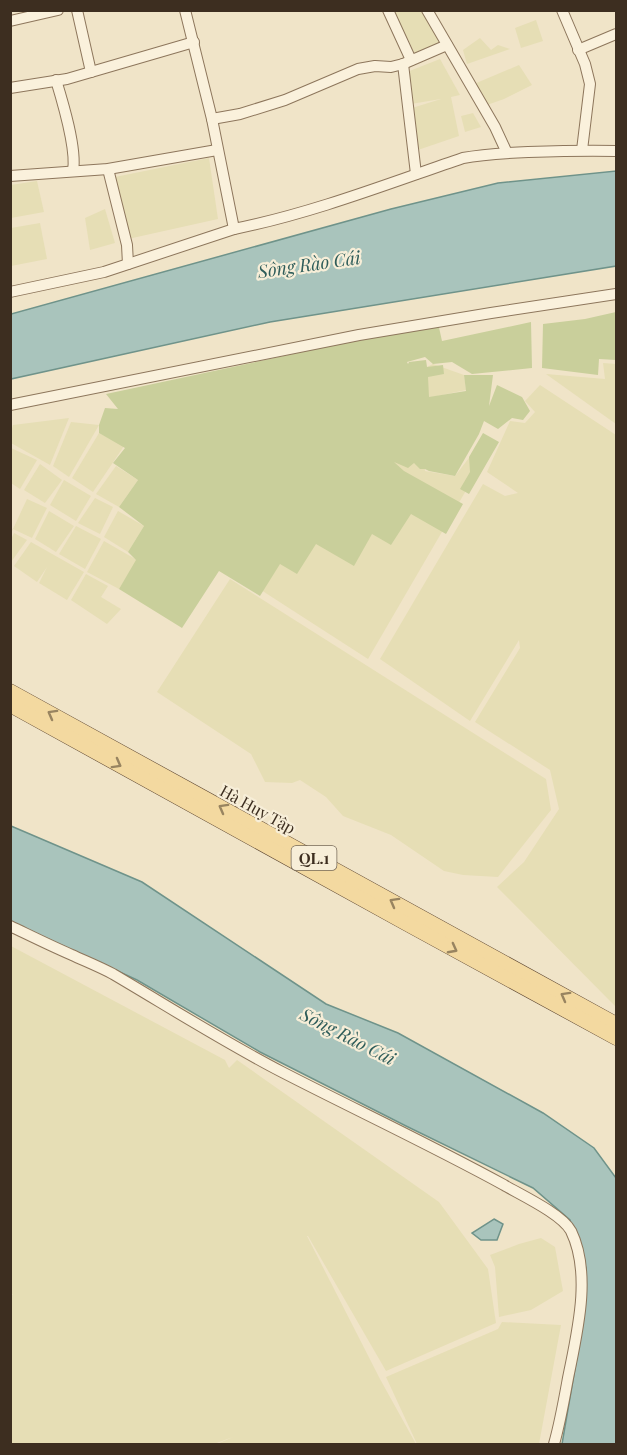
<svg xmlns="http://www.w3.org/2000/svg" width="627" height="1455" viewBox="0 0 627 1455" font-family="'Playfair Display',serif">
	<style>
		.farmland { fill: #e6deb5 }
		.green { fill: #c9cf9b }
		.water { fill: #a9c4bc; stroke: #6f938a; stroke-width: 1.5 }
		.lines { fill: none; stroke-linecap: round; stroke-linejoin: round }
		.minor-casing { stroke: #8d765c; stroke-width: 12 }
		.major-casing { stroke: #5b4430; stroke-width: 15 }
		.minor { stroke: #faf1dc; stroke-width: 10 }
		.major { stroke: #f3d9a0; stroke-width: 14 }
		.oneway { stroke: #988460 }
		.labels { text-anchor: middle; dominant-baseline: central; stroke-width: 4.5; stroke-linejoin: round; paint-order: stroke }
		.shield { fill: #f7eed8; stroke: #756857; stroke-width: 1.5 }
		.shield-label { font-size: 15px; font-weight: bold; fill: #3d2e20 }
		.street-label { font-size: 16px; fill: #3d2e20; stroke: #f7eed8 }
		.water-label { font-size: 18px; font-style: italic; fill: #2f5d5a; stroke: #f7eed8 }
	</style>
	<rect width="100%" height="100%" fill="#f0e4c8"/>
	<g class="farmland">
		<polygon points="394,11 423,11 441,43 416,56"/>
		<polygon points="536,20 543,41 521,48 515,28"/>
		<polygon points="480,38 491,50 498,45 510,49 467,64 463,50"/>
		<polygon points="440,59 460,95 451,97 459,136 415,151 412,108 441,99 411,104 407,72"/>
		<polygon points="519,65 532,85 504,99 487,105 474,84"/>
		<polygon points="473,113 481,127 465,132 461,116"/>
		<polygon points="209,158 218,219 128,239 110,178"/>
		<polygon points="37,181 44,212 11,218 11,185"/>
		<polygon points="105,209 115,243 90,250 85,218"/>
		<polygon points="40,223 47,259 11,266 11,228"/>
		<polygon points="603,363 616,364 616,424 546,374 605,379"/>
		<polygon points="433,364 464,375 466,390 428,398 425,471 455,476 482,441 489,451 368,659 230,570 409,376"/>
		<polygon points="540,385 616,435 616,1007 497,887 524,862 559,809 550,770 475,722 520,648 519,640 470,721 380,659 483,484 505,496 518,493 487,472 510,421 525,423 535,412 525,401"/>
		<polygon points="69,418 50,465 11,443 11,432 13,425"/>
		<polygon points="71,422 99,425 69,477 53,466"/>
		<polygon points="99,433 124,446 93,492 72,478"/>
		<polygon points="11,448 37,460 20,489 11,483"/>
		<polygon points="40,464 62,480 45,503 24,490"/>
		<polygon points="116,466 138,480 119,507 96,494"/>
		<polygon points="64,480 91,496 76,521 50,505"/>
		<polygon points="95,498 113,507 100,534 78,523"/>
		<polygon points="27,499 47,508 32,538 13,529 11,533 11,528 13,529"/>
		<polygon points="49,511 74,526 56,552 35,539"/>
		<polygon points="118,511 144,526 128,552 104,537"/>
		<polygon points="76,526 101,539 85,569 59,554"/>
		<polygon points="14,533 27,540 11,562 11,539"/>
		<polygon points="104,541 137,560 119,589 87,572"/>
		<polygon points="31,542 84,572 67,600 39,583 47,567 37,582 14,566"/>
		<polygon points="86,574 108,586 101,597 121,609 107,624 71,600"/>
		<polygon points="230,579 546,779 551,810 498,877 463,875 444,871 391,835 343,816 326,797 300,780 292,783 265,782 251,754 157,692"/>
		<polygon points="11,946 225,1060 229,1068 237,1060 439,1202 488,1269 496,1323 386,1371 308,1236 307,1236 380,1379 416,1444 217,1444 233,1437 214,1444 11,1444 10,1297 13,1294 11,1294"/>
		<polygon points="541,1238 555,1247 563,1291 531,1310 499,1317 495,1267 490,1255 519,1244"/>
		<polygon points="502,1322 561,1325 539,1444 417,1444 386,1377 498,1329"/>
	</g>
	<g class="green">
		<polygon points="616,312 616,360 599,359 598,375 542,368 543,324 585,319"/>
		<polygon points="531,322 532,368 472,374 452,362 433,364 425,357 407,362 408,364 409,362 426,360 427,367 443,365 444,374 428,377 429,397 466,391 464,375 493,375 489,406 497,385 522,397 530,411 523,420 512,418 498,429 484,421 479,434 455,476 429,471 425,469 420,469 414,463 408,468 394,462 404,471 463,504 446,534 411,514 391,545 372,534 354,566 316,544 297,574 280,564 260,596 219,571 182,628 119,589 136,560 128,552 144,526 119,507 138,480 113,463 125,448 99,433 99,425 105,408 118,409 106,394 438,323 442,341"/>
		<polygon points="483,433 499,442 469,494 460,489 470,472 469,457"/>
	</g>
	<g class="water">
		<polygon points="616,171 616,266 270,322 11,379 11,314 391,209 498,183"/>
		<polygon points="11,826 142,882 326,1004 398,1033 543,1113 594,1148 616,1178 616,1444 562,1444 582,1328 586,1268 570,1220 533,1188 406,1126 260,1052 137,980 11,922"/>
		<polygon points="494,1219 503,1224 497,1240 481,1240 472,1233"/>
	</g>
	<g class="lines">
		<defs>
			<g id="minor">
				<polyline points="77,10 91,72"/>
				<path d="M185,10L212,119L234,229C313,213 387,184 463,158C484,154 506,153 528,152C557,151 587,150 616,151"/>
				<polyline points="388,10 411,60"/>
				<polyline points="427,10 495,127 507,153"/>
				<polyline points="562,10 585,64 590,84 582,150"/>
				<polyline points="10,21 58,10"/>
				<polyline points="578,50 616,34"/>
				<polyline points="403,64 416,174"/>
				<path d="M56,80C63,103 77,149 73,171"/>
				<polyline points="10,88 67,79 194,42"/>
				<polyline points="212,119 240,114 285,100 358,69 375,66 391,67 403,64 447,45"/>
				<polyline points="108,169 127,245 128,264"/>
				<polyline points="10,176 108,169 217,150"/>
				<polyline points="10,292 104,272 234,229"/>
				<polyline points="10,405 359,335 491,313 616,294"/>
				<path d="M10,926C31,936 51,946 72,955C85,961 100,967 113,974C169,1007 224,1042 282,1072C356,1110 431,1145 504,1185C521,1195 562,1214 571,1231C592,1274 577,1333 568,1378C564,1400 560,1423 554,1444"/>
			</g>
			<g id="major">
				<polyline points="10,691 616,1024"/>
				<polyline points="10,705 407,924 616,1038"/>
			</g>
		</defs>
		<use href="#minor" class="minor-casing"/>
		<use href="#major" class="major-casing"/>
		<use href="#minor" class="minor"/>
		<use href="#major" class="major"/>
	</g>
	<defs><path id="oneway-chevron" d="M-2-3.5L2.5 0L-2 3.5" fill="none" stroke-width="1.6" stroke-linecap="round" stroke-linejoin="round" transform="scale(1.5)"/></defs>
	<g class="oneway">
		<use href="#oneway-chevron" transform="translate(52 714) rotate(-151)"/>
		<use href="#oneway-chevron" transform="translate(117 764) rotate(29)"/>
		<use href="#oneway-chevron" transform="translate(223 808) rotate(-151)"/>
		<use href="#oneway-chevron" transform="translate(394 902) rotate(-151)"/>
		<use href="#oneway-chevron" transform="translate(453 949) rotate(28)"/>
		<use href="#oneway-chevron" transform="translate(565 996) rotate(-151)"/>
	</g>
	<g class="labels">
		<rect class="shield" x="291.5" y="846" width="45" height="24" rx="4.5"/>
		<g class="shield-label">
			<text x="314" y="858">QL.1</text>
		</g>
		<g class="street-label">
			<text transform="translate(258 809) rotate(29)">Hà Huy Tập</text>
		</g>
		<g class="water-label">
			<text transform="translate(309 264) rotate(-8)">Sông Rào Cái</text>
			<text transform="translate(348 1036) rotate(27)">Sông Rào Cái</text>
		</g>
	</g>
	<rect width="627" height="1455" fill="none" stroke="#3d2e20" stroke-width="24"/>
</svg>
